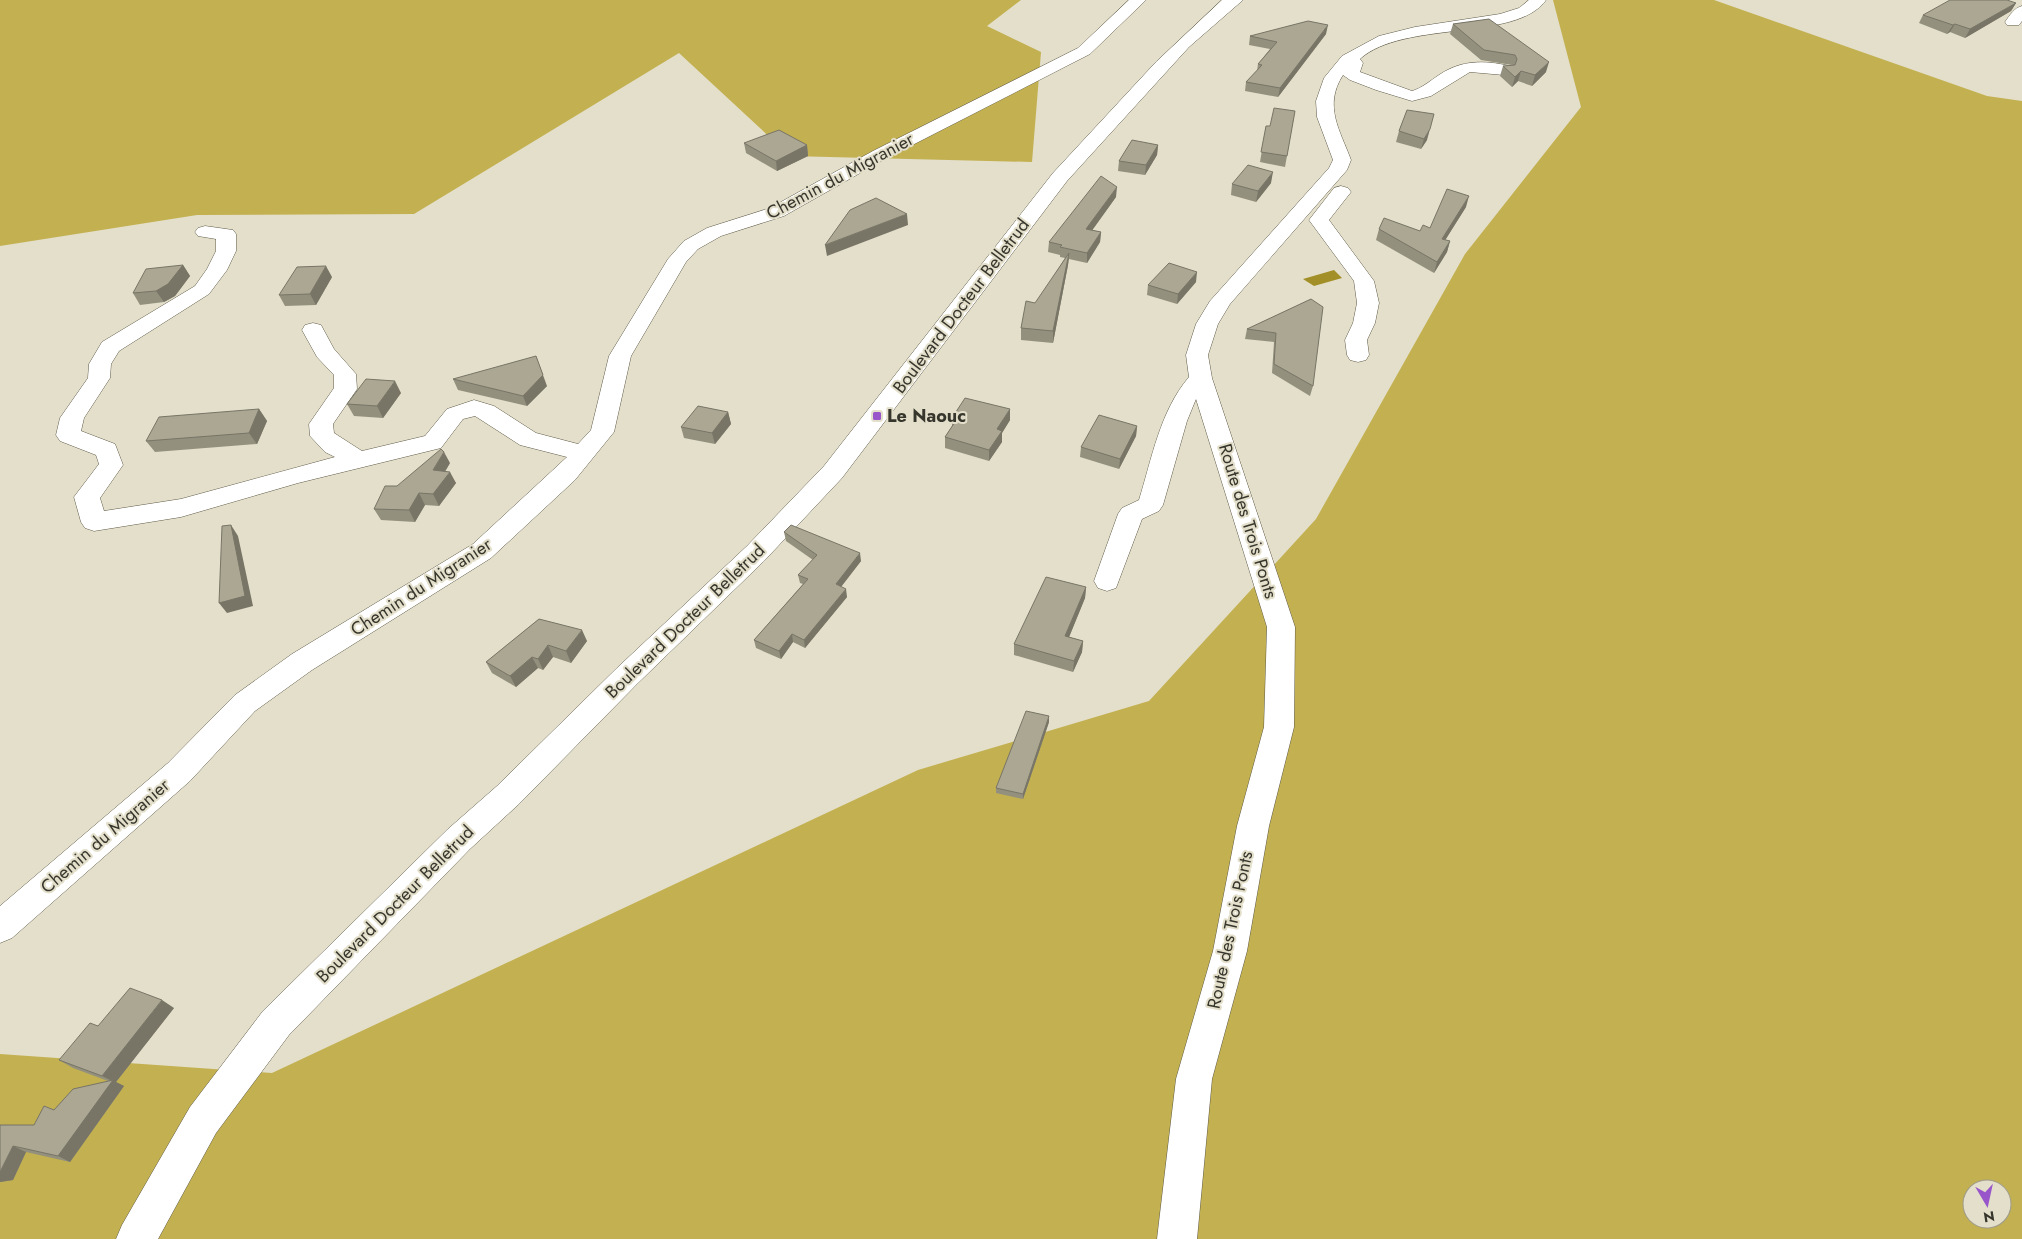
<svg xmlns="http://www.w3.org/2000/svg" width="2022" height="1239" viewBox="0 0 2022 1239" font-family="Jost,sans-serif">
	<style>
		.green { fill: #c3b050; fill-rule: evenodd }
		.water { fill: #a28f27 }
		.lines { fill: none; stroke-linecap: round; stroke-linejoin: round }
		.minor-casing { stroke: #5f5b49; stroke-width: 1 }
		.major-casing { stroke: #5f5b49; stroke-width: 1 }
		.minor { fill: #fff; fill-rule: evenodd }
		.major { fill: #fff; fill-rule: evenodd }
		.wall { fill: #93907e }
		.shaded-wall { fill: #787567 }
		.building { fill: #aba793; stroke: #787567 }
		.poi-dot { fill: #9956cb; stroke: #e3dfca; stroke-width: 2 }
		.labels { text-anchor: middle; dominant-baseline: central; stroke-width: 4; stroke-linejoin: round; paint-order: stroke }
		.street-label { font-size: 18px; fill: #37362d; stroke: #e3dfca }
		.poi-label { font-size: 18px; font-weight: bold; fill: #37362d; stroke: #e3dfca; text-anchor: start }
	</style>
	<rect width="100%" height="100%" fill="#e3dfca"/>
	<g class="green">
		<polygon points="0,0 1021,0 987,26 1041,52 1032,162 790,156 679,53 414,214 197,215 0,246"/>
		<path d="M1553,0H1714L1987,96L2022,101V1239H0V1054L272,1073L918,770L1149,701L1316,519L1465,254L1581,107ZM1972,1189H2002V1219H1972Z"/>
	</g>
	<polygon class="water" points="1334,270 1342,278 1314,286 1303,279"/>
	<g class="lines">
		<defs>
			<g id="minor">
				<polygon points="1129,0 1146,0 1090,54 885,159 784,216 721,236 698,249 686,262 631,356 614,432 575,480 491,558 312,670 255,711 190,781 12,938 0,943 0,906 168,763 235,695 292,654 473,544 567,457 520,445 475,416 463,419 441,448 298,483 181,517 94,531 85,528 81,522 74,497 99,464 96,455 60,441 56,435 60,418 88,378 89,364 102,342 195,286 207,269 216,251 216,239 198,236 195,232 198,228 205,226 233,230 236,234 236,251 227,270 209,294 119,351 111,364 110,378 84,418 81,431 115,444 123,465 100,498 104,511 181,499 335,457 325,452 310,436 309,424 334,388 334,375 317,357 302,330 305,325 313,323 321,325 334,349 356,374 357,389 333,424 334,433 362,451 425,436 447,409 474,400 494,406 536,433 578,444 591,430 609,356 668,259 684,241 707,228 770,208 873,151 1078,48"/>
				<path d="M1529,0H1546C1517,42 1403,20 1360,59L1363,63L1360,72L1412,91C1422,88 1430,81 1439,75C1461,60 1484,60 1510,66L1512,70L1510,74L1504,75L1470,72L1431,96L1412,101L1376,90L1350,80L1343,75C1323,106 1340,130 1351,160L1347,170L1230,304L1218,324L1208,355L1212,378L1295,627L1294,727L1269,826L1247,951L1212,1079L1197,1239H1157L1176,1079L1213,951L1237,826L1264,727L1267,627L1196,399L1187,421L1163,505L1159,511L1142,519L1116,588L1107,591L1098,588L1094,581L1118,514L1122,508L1139,500C1152,458 1160,411 1189,377L1186,355L1196,324L1210,301L1329,168L1333,160L1317,117L1316,101L1324,78L1342,56L1379,36L1415,27L1500,14L1519,8Z"/>
				<path d="M2022,6V21L2019,25H2007L2005,22C2010,15 2014,8 2022,6Z"/>
				<polygon points="1341,186 1348,188 1351,192 1329,220 1374,281 1379,303 1375,323 1367,340 1369,355 1366,360 1358,362 1350,360 1347,355 1345,340 1353,323 1357,303 1354,281 1309,220 1334,188"/>
			</g>
			<polygon id="major" points="1222,0 1243,0 1189,47 1067,181 842,478 765,560 637,684 519,804 470,849 289,1035 216,1133 158,1239 116,1239 122,1225 190,1107 263,1011 448,829 497,786 617,668 747,546 824,466 1053,173 1156,62"/>
		</defs>
		<use href="#minor" class="minor-casing"/>
		<use href="#major" class="major-casing"/>
		<use href="#minor" class="minor"/>
		<use href="#major" class="major"/>
	</g>
	<g class="wall">
		<polygon points="2016,3 2011,11 1965,38 1950,32 1947,34 1919,23 1923,15"/>
		<polygon points="1489,19 1546,72 1532,86 1518,81 1512,87 1500,76 1503,66 1512,65 1481,60 1450,34 1453,24"/>
		<polygon points="1326,34 1278,97 1245,91 1246,82 1257,71 1258,64 1270,49 1249,45 1250,36"/>
		<polygon points="1407,110 1427,140 1421,149 1396,142 1399,131"/>
		<polygon points="1295,111 1285,167 1260,162 1266,126 1270,126"/>
		<polygon points="744,143 807,145 808,156 777,171 746,153"/>
		<polygon points="1158,145 1157,155 1145,175 1118,171 1119,161"/>
		<polygon points="1271,183 1256,202 1231,195 1232,184"/>
		<polygon points="1116,197 1092,230 1101,232 1100,242 1087,263 1069,259 1068,265 1053,343 1021,340 1021,328 1065,258 1060,257 1060,255 1048,252 1049,242"/>
		<polygon points="1466,207 1445,240 1450,241 1447,252 1434,273 1376,240 1379,229 1420,231 1430,228"/>
		<polygon points="183,265 190,276 175,296 164,302 140,305 133,293"/>
		<polygon points="332,277 316,305 285,306 279,295"/>
		<polygon points="1196,282 1177,304 1147,295 1148,285"/>
		<polygon points="1311,299 1313,386 1310,396 1272,373 1274,342 1245,339 1247,329"/>
		<polygon points="453,379 547,386 527,406 458,390"/>
		<polygon points="401,393 383,418 354,416 347,404"/>
		<polygon points="259,409 267,421 257,444 155,452 146,441"/>
		<polygon points="728,412 731,424 715,444 684,438 681,427"/>
		<polygon points="952,418 1010,420 1002,433 1002,442 989,461 945,448 945,437 952,426"/>
		<polygon points="1137,426 1136,436 1119,469 1080,457 1081,447"/>
		<polygon points="450,463 445,471 456,483 439,506 425,505 415,522 381,520 374,509 397,486"/>
		<polygon points="784,532 861,561 841,587 847,597 805,648 793,642 781,659 756,648 754,640 803,584 800,583 798,575 813,560 786,541"/>
		<polygon points="1086,587 1085,598 1069,637 1083,641 1082,652 1073,672 1014,655 1014,644"/>
		<polygon points="539,619 587,641 571,663 553,657 543,670 538,668 516,687 492,673 486,662"/>
		<polygon points="1049,722 1023,799 996,793 996,788"/>
		<polygon points="174,1008 116,1082 124,1086 70,1162 26,1152 13,1180 0,1182 0,1125 34,1125 54,1110 108,1081 73,1068 59,1060 98,1026"/>
	</g>
	<g class="shaded-wall">
		<polygon points="2016,3 2011,11 1965,38 1970,29"/>
		<polygon points="1955,24 1950,32 1947,34 1953,25"/>
		<polygon points="1328,25 1326,34 1278,97 1280,88"/>
		<polygon points="1549,62 1546,72 1532,86 1535,75"/>
		<polygon points="1521,71 1518,81 1512,87 1515,77"/>
		<polygon points="1430,129 1427,140 1421,149 1424,139"/>
		<polygon points="807,145 808,156 777,171 776,161"/>
		<polygon points="1158,145 1157,155 1145,175 1146,165"/>
		<polygon points="1273,172 1271,183 1256,202 1258,191"/>
		<polygon points="1117,187 1116,197 1086,239 1086,229"/>
		<polygon points="1469,196 1466,207 1439,250 1442,239"/>
		<polygon points="907,214 908,225 827,256 825,245"/>
		<polygon points="1101,232 1100,242 1087,263 1087,253"/>
		<polygon points="1450,241 1447,252 1434,273 1437,262"/>
		<polygon points="1069,253 1068,265 1053,343 1053,331"/>
		<polygon points="183,265 190,276 175,296 164,302 156,291"/>
		<polygon points="326,266 332,277 316,305 310,294"/>
		<polygon points="1197,272 1196,282 1177,304 1178,294"/>
		<polygon points="536,356 547,386 527,406 523,396"/>
		<polygon points="395,381 401,393 383,418 377,406"/>
		<polygon points="259,409 267,421 257,444 249,433"/>
		<polygon points="1010,409 1010,420 1002,433 1002,442 989,461 989,450 997,429"/>
		<polygon points="728,412 731,424 715,444 712,433"/>
		<polygon points="1137,426 1136,436 1119,469 1120,459"/>
		<polygon points="444,452 450,463 439,482 433,470"/>
		<polygon points="450,472 456,483 439,506 433,494"/>
		<polygon points="419,493 425,505 415,522 409,510"/>
		<polygon points="231,525 238,536 253,606 227,613 219,603"/>
		<polygon points="860,553 861,561 837,592 836,584"/>
		<polygon points="1086,587 1085,598 1065,647 1065,636"/>
		<polygon points="846,589 847,597 805,648 804,640"/>
		<polygon points="582,630 587,641 571,663 566,651"/>
		<polygon points="792,634 793,642 781,659 779,651"/>
		<polygon points="1083,641 1082,652 1073,672 1074,661"/>
		<polygon points="548,645 553,657 543,670 538,659"/>
		<polygon points="532,657 538,668 516,687 510,676"/>
		<polygon points="1049,716 1049,722 1023,799 1023,794"/>
		<polygon points="162,1000 174,1008 116,1082 124,1086 70,1162 58,1156 112,1081 102,1076"/>
		<polygon points="13,1146 26,1152 13,1180 0,1182 0,1172"/>
	</g>
	<g class="building">
		<polygon points="1950,0 2007,0 2016,3 1970,29 1955,24 1953,25 1923,15"/>
		<polygon points="1489,19 1549,62 1535,75 1521,71 1515,77 1503,66 1515,65 1517,59 1515,55 1484,50 1453,24"/>
		<polygon points="1308,21 1328,25 1280,88 1246,82 1262,65 1258,64 1277,42 1250,36"/>
		<polygon points="1274,108 1295,111 1287,156 1261,152 1266,126 1270,126"/>
		<polygon points="1407,110 1434,114 1430,129 1424,139 1399,131"/>
		<polygon points="779,130 807,145 776,161 744,143"/>
		<polygon points="1132,140 1158,145 1146,165 1119,161"/>
		<polygon points="1248,165 1273,172 1258,191 1232,184"/>
		<polygon points="1101,176 1117,187 1086,229 1101,232 1087,253 1060,247 1062,245 1049,242"/>
		<polygon points="1447,189 1469,196 1442,239 1450,241 1437,262 1379,229 1384,218 1420,231 1423,225 1430,228"/>
		<polygon points="876,198 907,214 825,245 850,210"/>
		<polygon points="1069,253 1053,331 1021,328 1026,301 1035,303"/>
		<polygon points="1169,263 1197,272 1178,294 1148,285"/>
		<polygon points="183,265 168,284 156,291 133,293 146,269"/>
		<polygon points="326,266 310,294 279,295 297,267"/>
		<polygon points="1311,299 1323,307 1313,386 1274,364 1276,333 1247,329"/>
		<polygon points="536,356 543,375 523,396 453,379"/>
		<polygon points="366,379 395,381 377,406 347,404"/>
		<polygon points="965,398 1010,409 997,429 1002,431 989,450 945,437 957,419 952,418"/>
		<polygon points="698,406 728,412 712,433 681,427"/>
		<polygon points="259,409 249,433 146,441 159,417"/>
		<polygon points="1099,415 1137,426 1120,459 1081,447"/>
		<polygon points="441,449 444,452 433,470 450,472 433,494 419,493 409,510 374,509 385,486 397,486"/>
		<polygon points="231,525 245,596 219,603 222,526"/>
		<polygon points="791,525 860,553 836,584 846,589 804,640 792,634 779,651 754,640 808,579 798,575 817,555 784,532"/>
		<polygon points="1046,577 1086,587 1065,636 1083,641 1074,661 1014,644"/>
		<polygon points="539,619 582,630 566,651 548,645 538,659 532,657 510,676 486,662"/>
		<polygon points="1026,711 1049,716 1023,794 996,788"/>
		<polygon points="130,988 162,1000 102,1076 59,1060 90,1023 98,1026"/>
		<polygon points="113,1080 58,1156 13,1146 0,1172 0,1125 34,1125 44,1106 54,1110 73,1089"/>
	</g>
	<rect class="poi-dot" x="872" y="411" width="10" height="10" rx="2.5"/>
	<g class="labels">
		<g class="street-label">
			<text transform="translate(840 176) rotate(-28)">Chemin du Migranier</text>
			<text transform="translate(961 306) rotate(-53)">Boulevard Docteur Belletrud</text>
			<text transform="translate(1248 521) rotate(73)">Route des Trois Ponts</text>
			<text transform="translate(421 587) rotate(-33)">Chemin du Migranier</text>
			<text transform="translate(685 621) rotate(-44)">Boulevard Docteur Belletrud</text>
			<text transform="translate(105 836) rotate(-41)">Chemin du Migranier</text>
			<text transform="translate(395 904) rotate(-45)">Boulevard Docteur Belletrud</text>
			<text transform="translate(1230 930) rotate(-78)">Route des Trois Ponts</text>
		</g>
		<g class="poi-label">
			<text x="887" y="416">Le Naouc</text>
		</g>
	</g>
	<g transform="translate(1987 1204) rotate(171)"><circle r="24" fill="#e3dfca" stroke="#9e9b8b"/>
	<path d="M0-4L9 19L0 12L-9 19Z" fill="#9956cb"/>
	<text y="-8" font-size="14" font-weight="bold" text-anchor="middle" fill="#37362d">N</text>
	</g>
</svg>
